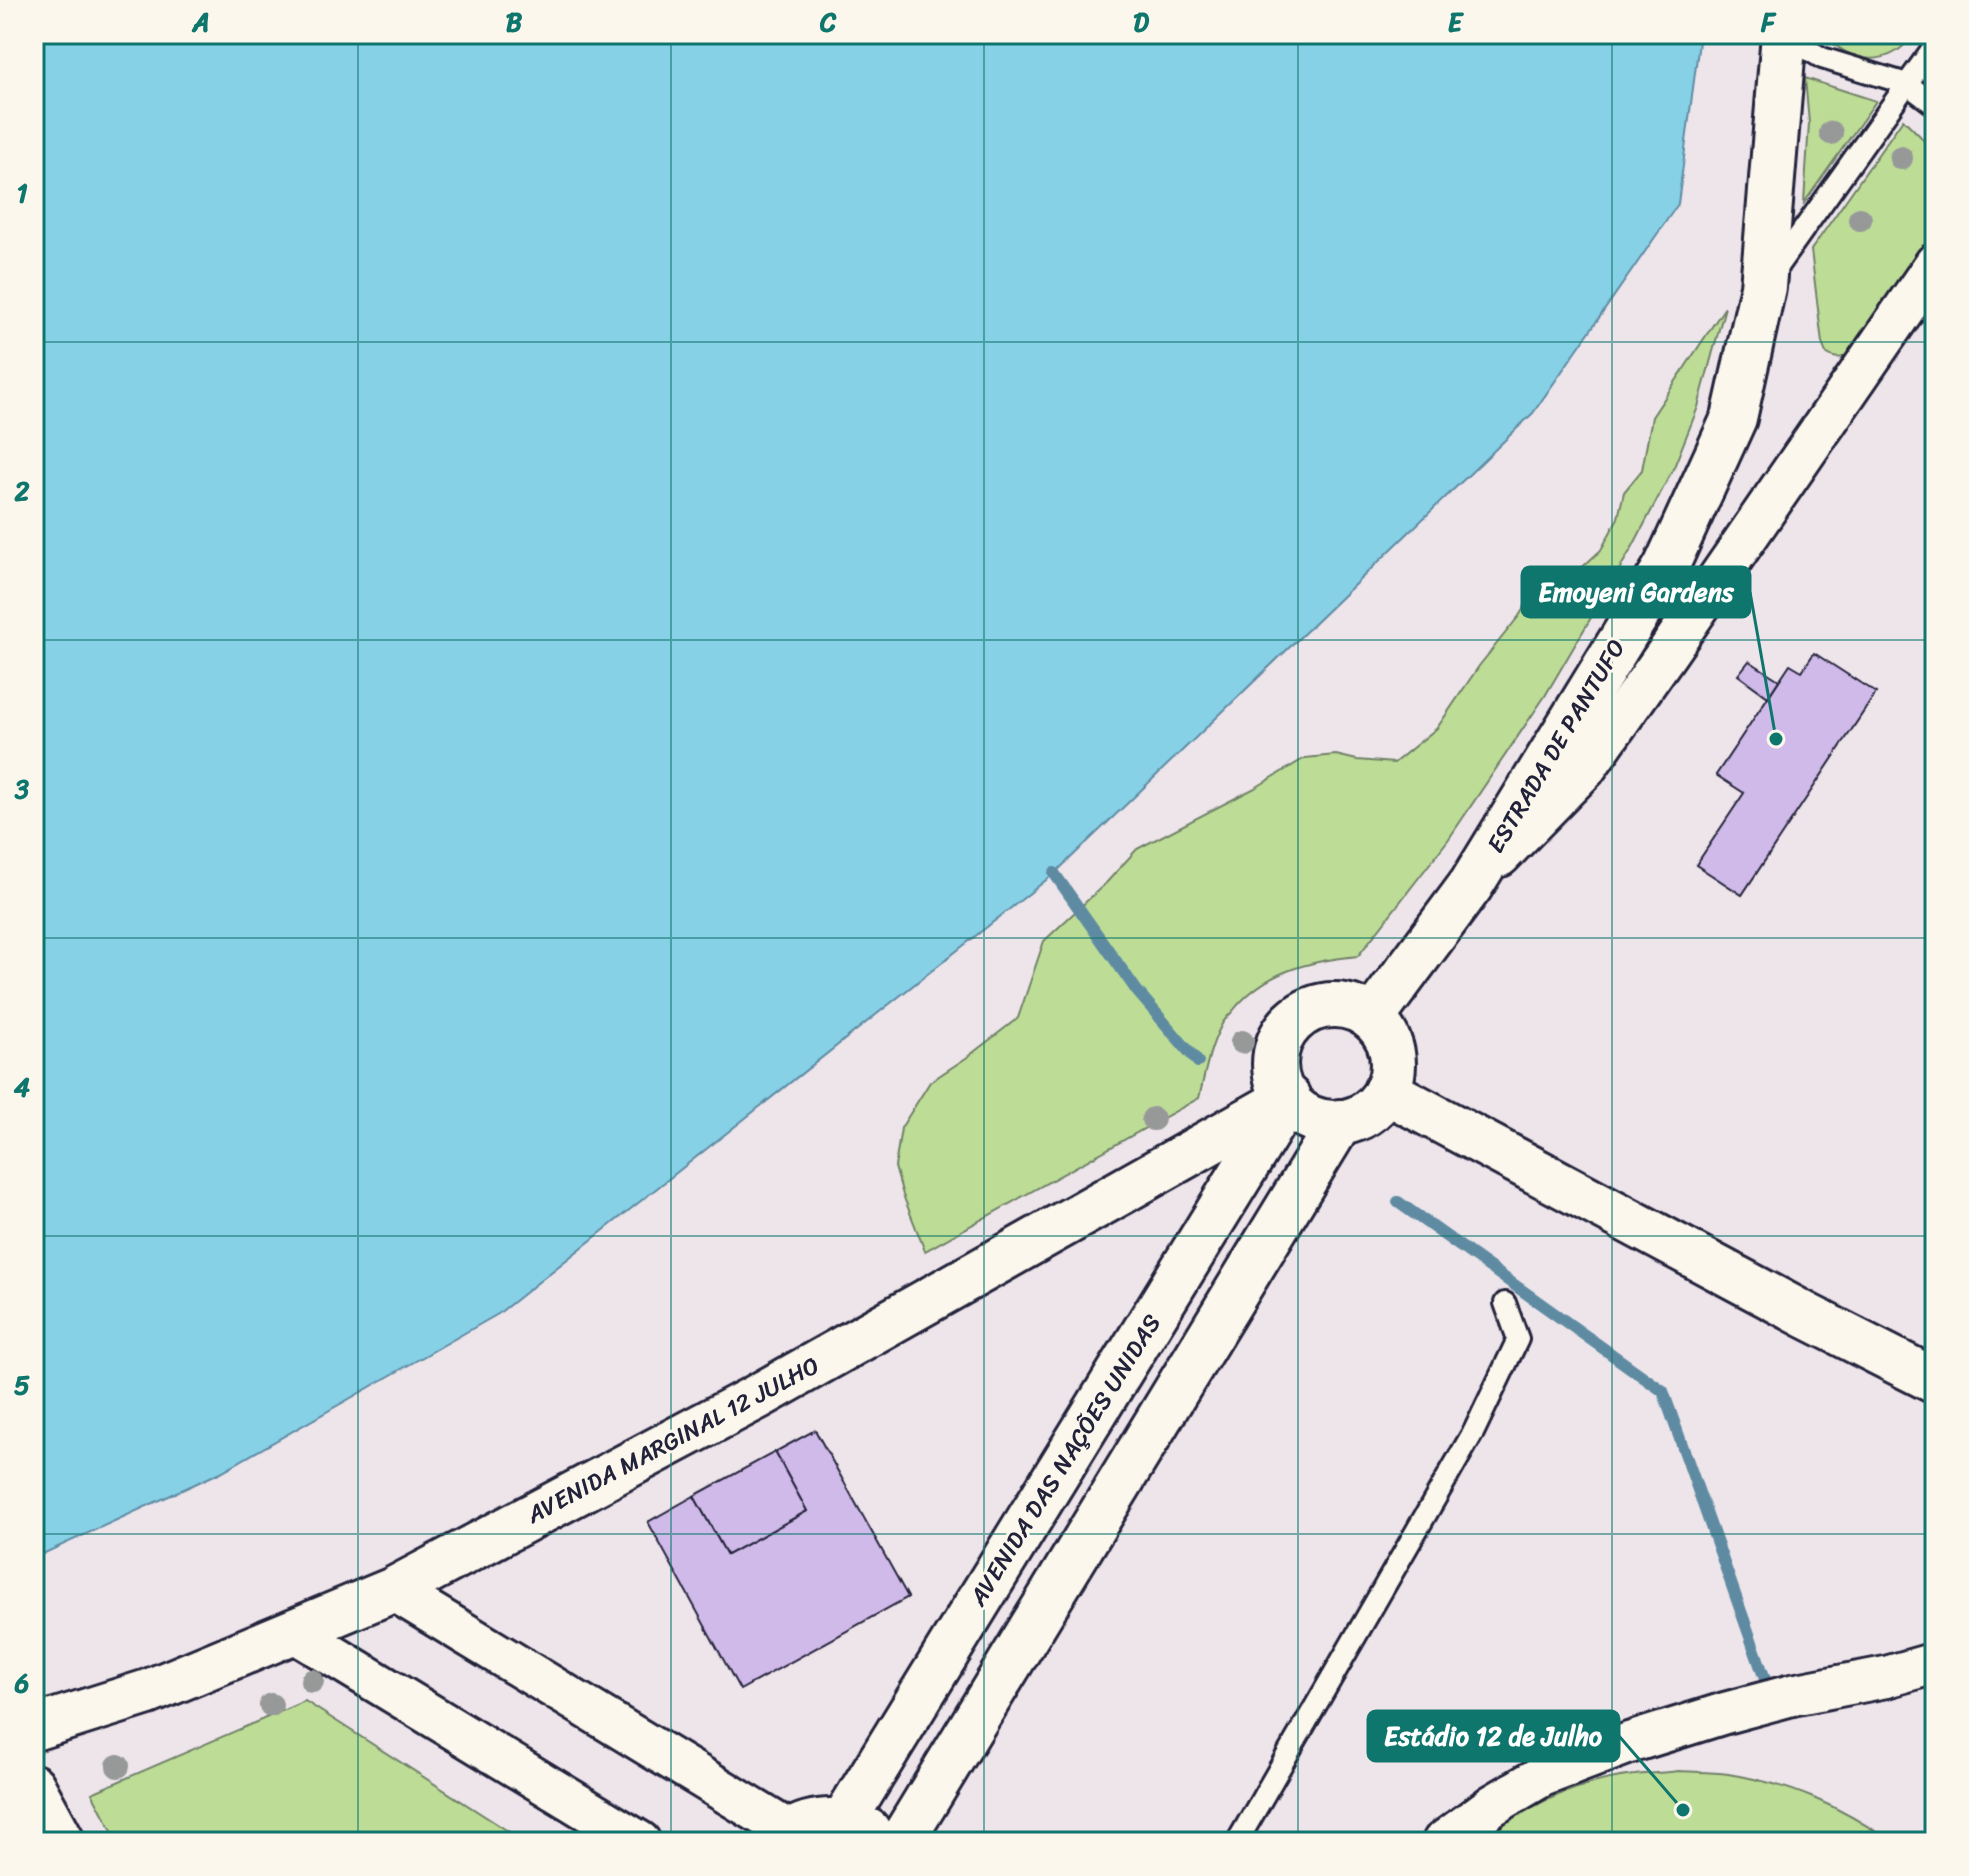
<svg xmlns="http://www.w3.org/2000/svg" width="1969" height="1876" viewBox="0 0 1969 1876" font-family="Sriracha,sans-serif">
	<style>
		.green { fill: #bddd96; stroke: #708068; stroke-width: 2 }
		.water { fill: #87d1e7; stroke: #5f8ba2; stroke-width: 2 }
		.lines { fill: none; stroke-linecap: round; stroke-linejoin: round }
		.stream { stroke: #5f8ba2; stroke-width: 12 }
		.building { fill: #d0bae9; stroke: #22223b; stroke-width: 2 }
		.service-casing { stroke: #22223b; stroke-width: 26 }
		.minor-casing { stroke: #22223b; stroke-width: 46 }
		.tertiary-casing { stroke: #22223b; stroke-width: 50 }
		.secondary-casing { stroke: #22223b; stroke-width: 50 }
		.service { stroke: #fbf7ec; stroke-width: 20 }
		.minor { stroke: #fbf7ec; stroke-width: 40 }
		.tertiary { stroke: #fbf7ec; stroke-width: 44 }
		.secondary { stroke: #fbf7ec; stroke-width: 44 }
		.tree { fill: #979999 }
		.grid { fill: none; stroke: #0f766e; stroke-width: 2; stroke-opacity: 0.55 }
		.labels { text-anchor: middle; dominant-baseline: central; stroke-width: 6; stroke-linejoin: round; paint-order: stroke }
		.street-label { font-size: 24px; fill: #22223b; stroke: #fbf7ec }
		.leader { fill: none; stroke: #0f766e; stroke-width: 3 }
		.callout-dot { fill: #0f766e; stroke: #fbf7ec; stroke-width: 3 }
		.callout { fill: #0f766e; stroke: #0f766e; stroke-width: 3 }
		.callout-label { font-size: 26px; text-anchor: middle; font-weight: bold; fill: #fff }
		.neatline { fill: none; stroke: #0f766e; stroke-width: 3 }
		.grid-label { font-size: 26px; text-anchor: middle; font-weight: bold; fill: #0f766e }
	</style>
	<rect width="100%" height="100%" fill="#eee5eb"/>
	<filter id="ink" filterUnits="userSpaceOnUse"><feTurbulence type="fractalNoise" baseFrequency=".0125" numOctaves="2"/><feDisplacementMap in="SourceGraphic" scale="16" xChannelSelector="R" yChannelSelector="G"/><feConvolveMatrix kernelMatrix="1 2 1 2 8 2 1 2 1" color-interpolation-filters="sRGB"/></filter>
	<g filter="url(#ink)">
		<g class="green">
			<path d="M1824,34H1914C1889,69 1851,65 1824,34Z"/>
			<polygon points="1805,78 1876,101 1804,203 1809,123"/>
			<path d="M1903,119L1920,136L1935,156V230L1852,352C1841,359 1836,360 1826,353L1822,343L1811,250Z"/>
			<path d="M1725,307L1698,407L1674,467L1633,546L1545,696L1448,840L1358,956C1309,961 1264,971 1232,1012C1228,1016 1223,1021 1221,1026C1209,1048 1205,1074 1199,1098L925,1251L903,1195L895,1167L901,1128L930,1082L966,1058L1018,1018L1044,941L1107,882L1137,849L1255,788L1305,758L1336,755L1357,760L1394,763L1437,728L1479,666L1519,616L1534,592L1563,585L1601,550L1618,518L1624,492L1642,470L1652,417Z"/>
			<polygon points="305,1701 525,1842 118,1842 92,1793"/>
			<path d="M1679,1771C1695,1772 1712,1772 1728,1774C1792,1784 1839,1806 1892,1842H1475C1523,1808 1577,1781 1635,1775C1650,1773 1664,1773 1679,1771Z"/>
		</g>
		<polygon class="water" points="34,34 1700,34 1678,204 1533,413 1055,873 498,1314 221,1472 34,1558"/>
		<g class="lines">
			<g class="stream">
				<polyline points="1054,873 1137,991 1198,1062"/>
				<polyline points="1398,1202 1663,1391 1766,1682"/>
			</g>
		</g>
		<g class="building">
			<polygon points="1814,653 1876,693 1742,895 1696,865 1744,793 1716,775 1790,664 1802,671"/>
			<polygon points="1749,661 1779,680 1768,697 1738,675"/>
			<polygon points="815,1430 908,1597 740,1690 648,1522 694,1496 727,1555 807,1511 775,1452"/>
			<polygon points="775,1452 807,1511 727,1555 694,1496"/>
		</g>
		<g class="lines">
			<defs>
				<g id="service">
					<polyline points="1784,35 1822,58 1907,84 1935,45"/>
					<polyline points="1774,271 1907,84 1935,105"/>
					<polyline points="1237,1842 1474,1431 1518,1339 1505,1303"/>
				</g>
				<g id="minor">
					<polyline points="1500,856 1585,769 1667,653 1935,264"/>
					<polyline points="393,1590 791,1832"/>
					<polyline points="294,1632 640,1842"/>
					<polyline points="34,1785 65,1842"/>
					<polyline points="1443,1842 1493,1805 1542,1776 1632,1742 1725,1713 1792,1695 1886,1677 1935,1663"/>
				</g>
				<g id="tertiary">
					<polyline points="1372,1018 1471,885 1666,567 1734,418 1763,287 1784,34"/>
					<polyline points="1386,1091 1807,1316 1935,1381"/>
					<polyline points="34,1728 148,1692 393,1590 757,1397 1288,1098"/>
				</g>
				<g id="secondary">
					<circle cx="1334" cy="1064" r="59"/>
					<polyline points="843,1822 1288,1098"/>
					<path d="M778,1842C802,1818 839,1815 868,1831"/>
					<polyline points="901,1842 1340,1122"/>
				</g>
			</defs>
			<use href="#service" class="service-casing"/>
			<use href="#minor" class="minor-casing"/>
			<use href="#tertiary" class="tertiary-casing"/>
			<use href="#secondary" class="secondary-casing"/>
			<use href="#service" class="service"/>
			<use href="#minor" class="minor"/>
			<use href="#tertiary" class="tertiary"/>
			<use href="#secondary" class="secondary"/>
		</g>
		<g class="tree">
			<circle cx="1831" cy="133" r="12"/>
			<circle cx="1901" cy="158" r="12"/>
			<circle cx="1860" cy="219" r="12"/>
			<circle cx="1242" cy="1042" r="12"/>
			<circle cx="1153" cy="1119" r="12"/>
			<circle cx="312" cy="1681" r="12"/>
			<circle cx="271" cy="1705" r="12"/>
			<circle cx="118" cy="1766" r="12"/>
		</g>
	</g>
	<path class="grid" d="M358,34V1842M671,34V1842M984,34V1842M1298,34V1842M1612,34V1842M34,342H1935M34,640H1935M34,938H1935M34,1236H1935M34,1534H1935"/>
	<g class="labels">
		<g class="street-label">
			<text transform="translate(1556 746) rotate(-59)">ESTRADA DE PANTUFO</text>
			<text transform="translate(673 1440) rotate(-28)">AVENIDA MARGINAL 12 JULHO</text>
			<text transform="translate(1065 1460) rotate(-58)">AVENIDA DAS NAÇÕES UNIDAS</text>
		</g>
	</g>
	<path class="leader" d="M1776 739L1750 592M1683 1810L1619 1736"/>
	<g class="callout-dot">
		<circle cx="1776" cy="739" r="8"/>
		<circle cx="1683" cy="1810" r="8"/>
	</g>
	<g class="callout">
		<rect x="1522" y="567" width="228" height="50" rx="8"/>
		<rect x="1368" y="1711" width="251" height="50" rx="8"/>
	</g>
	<g class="callout-label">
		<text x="1636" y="601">Emoyeni Gardens</text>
		<text x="1493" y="1745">Estádio 12 de Julho</text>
	</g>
	<rect width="1969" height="1876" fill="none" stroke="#fbf7ec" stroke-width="88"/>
	<rect x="44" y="44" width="1881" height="1788" class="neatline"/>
	<g class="grid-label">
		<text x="201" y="31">A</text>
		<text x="514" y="31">B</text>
		<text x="828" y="31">C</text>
		<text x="1141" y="31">D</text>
		<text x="1455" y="31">E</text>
		<text x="1768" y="31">F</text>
		<text x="22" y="202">1</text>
		<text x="22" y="500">2</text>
		<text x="22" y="798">3</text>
		<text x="22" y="1096">4</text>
		<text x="22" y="1394">5</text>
		<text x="22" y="1692">6</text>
	</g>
</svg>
